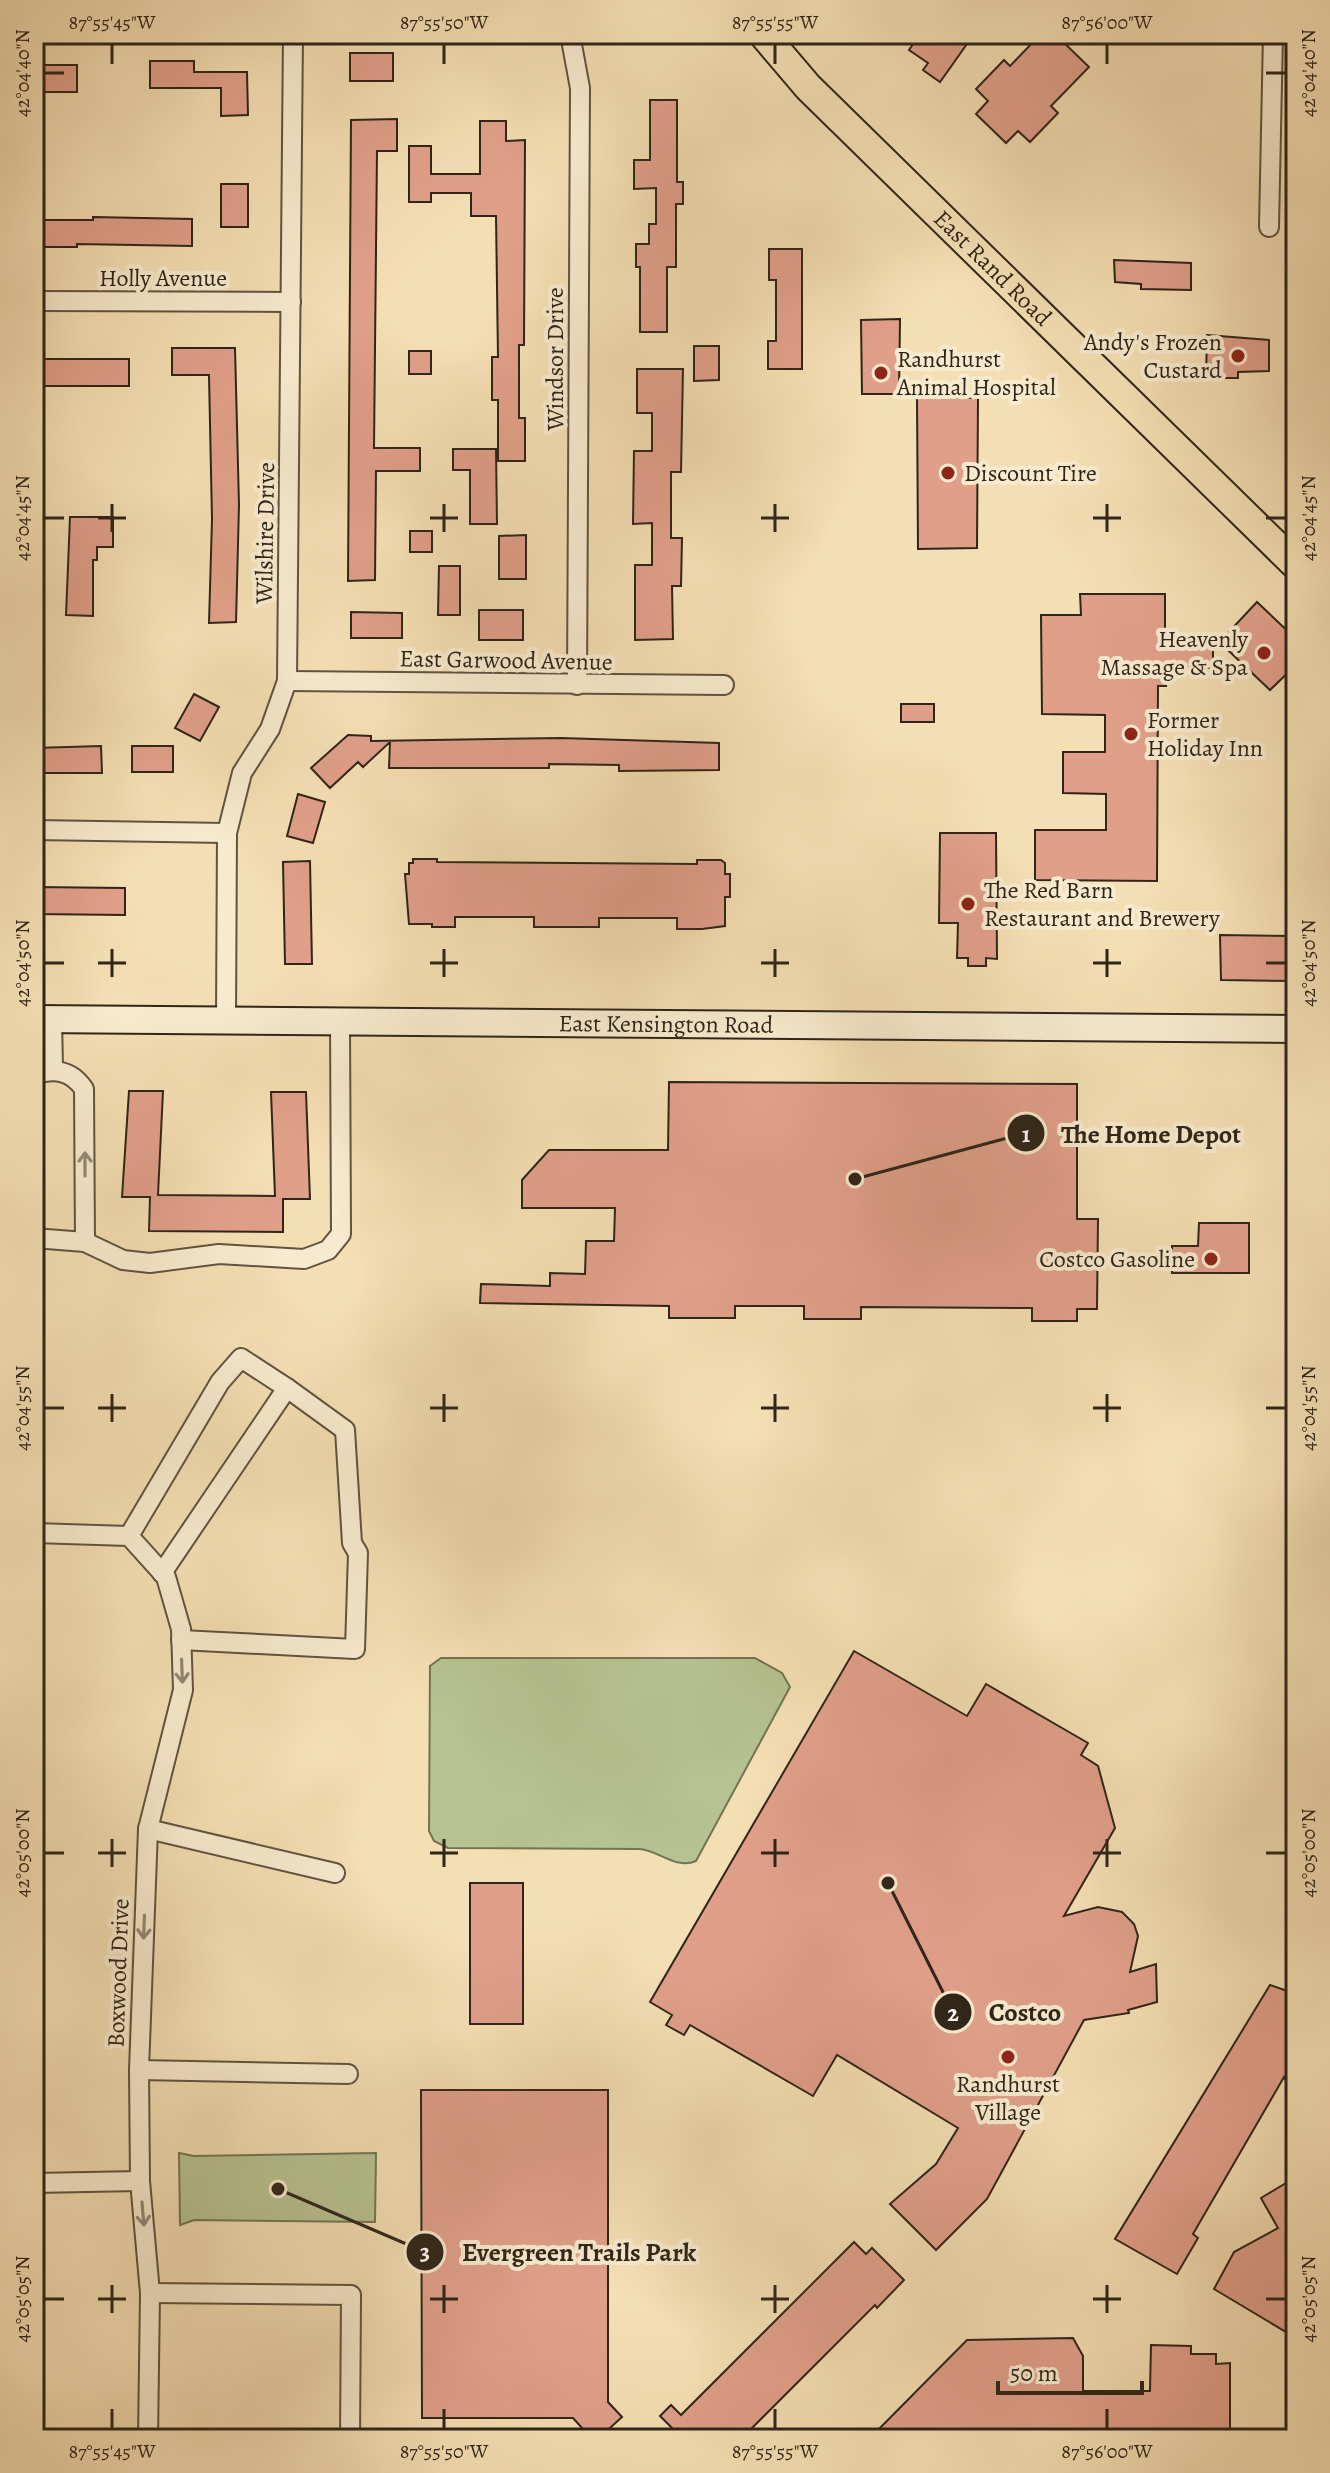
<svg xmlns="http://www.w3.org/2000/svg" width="1330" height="2473" viewBox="0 0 1330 2473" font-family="Alegreya,serif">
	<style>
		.green { fill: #b6c290; stroke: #727454; stroke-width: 2 }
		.building { fill: #e09f89; stroke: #2f2518; stroke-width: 2 }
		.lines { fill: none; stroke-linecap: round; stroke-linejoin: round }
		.street-casing { stroke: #60533f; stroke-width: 22 }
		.secondary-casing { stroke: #2f2518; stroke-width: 30 }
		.primary-casing { stroke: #2f2518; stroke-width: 32 }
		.street { stroke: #f8eace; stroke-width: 18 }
		.secondary { stroke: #f8eace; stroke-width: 26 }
		.primary { stroke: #f4deb3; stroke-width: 28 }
		.oneway { stroke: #948873 }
		.ticks { fill: none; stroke: #2f2518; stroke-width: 3 }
		.poi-dot { fill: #8f2418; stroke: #f8eace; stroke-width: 3 }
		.labels { text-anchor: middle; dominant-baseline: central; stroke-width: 8; stroke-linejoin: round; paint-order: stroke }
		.street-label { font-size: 24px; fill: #2f2518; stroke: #f8eace }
		.poi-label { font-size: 24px; fill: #2f2518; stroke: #f8eace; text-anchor: start }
		.leader { fill: none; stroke: #2f2518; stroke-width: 3 }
		.callout-dot { fill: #2f2518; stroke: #f8eace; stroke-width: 3 }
		.mark-label { font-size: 24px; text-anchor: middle; font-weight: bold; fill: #fff }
		.callout-label { font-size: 26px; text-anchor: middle; font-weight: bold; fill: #2f2518; stroke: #f8eace; stroke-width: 8; stroke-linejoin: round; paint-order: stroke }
		.neatline { fill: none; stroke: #2f2518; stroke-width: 3 }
		.ticks-label { font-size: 20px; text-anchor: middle; fill: #2f2518 }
	</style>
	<rect width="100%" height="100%" fill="#f4deb3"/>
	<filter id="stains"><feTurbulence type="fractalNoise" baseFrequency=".0025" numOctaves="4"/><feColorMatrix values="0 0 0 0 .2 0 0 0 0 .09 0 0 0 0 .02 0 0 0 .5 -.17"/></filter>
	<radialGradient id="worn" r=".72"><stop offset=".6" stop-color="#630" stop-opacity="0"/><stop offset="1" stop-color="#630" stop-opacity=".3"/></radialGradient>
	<g class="green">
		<path d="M441,1658H755L782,1673L790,1687L696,1861C676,1870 659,1850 639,1849L448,1848L434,1841L429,1831L430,1666Z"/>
		<polygon points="179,2153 194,2156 376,2153 375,2222 194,2220 180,2225"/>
	</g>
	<g class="building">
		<polygon points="920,34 974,34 940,82 923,70 928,63 909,50"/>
		<polygon points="1041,34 1055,34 1089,67 1051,106 1058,113 1030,142 1018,131 1006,143 976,114 988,101 976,89 1004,60 1010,66"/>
		<rect x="350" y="53" width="43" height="28"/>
		<polygon points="150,61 194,61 194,72 247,72 248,115 221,116 221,88 150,88"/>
		<rect x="34" y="65" width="43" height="27"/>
		<polygon points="650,100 677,100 677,182 683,182 683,204 676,204 676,267 667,267 667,332 640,332 640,267 636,267 636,244 649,244 649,224 656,224 656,188 634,189 634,160 650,160"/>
		<polygon points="397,119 397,151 377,151 374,448 420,448 420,471 376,471 375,580 348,581 351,120"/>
		<polygon points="480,121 506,121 506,141 525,140 524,345 519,345 519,418 525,418 525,461 498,461 498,400 492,400 492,357 498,357 496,216 471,216 471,193 431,193 431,202 409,202 409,146 431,146 431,174 480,174"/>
		<rect x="221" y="184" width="27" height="43"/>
		<polygon points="93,217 192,219 192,246 77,244 77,247 34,247 34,220 93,220"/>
		<polygon points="769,249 802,249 802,369 768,369 768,341 776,341 776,280 769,280"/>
		<polygon points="1114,260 1191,263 1191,290 1141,289 1141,284 1115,282"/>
		<polygon points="900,319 899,394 862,394 861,320"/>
		<polygon points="1207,335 1269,340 1269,371 1238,372 1238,378 1206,378"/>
		<polygon points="694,346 719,346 719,380 694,381"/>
		<polygon points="172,348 235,348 239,505 236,622 209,623 212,519 209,375 172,375"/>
		<rect x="409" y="351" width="22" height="23"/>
		<rect x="34" y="359" width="95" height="27"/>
		<polygon points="637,369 683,369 681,472 671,472 671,538 682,538 681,586 672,586 673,639 635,640 635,565 652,565 652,523 633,524 634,451 652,451 652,413 637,413"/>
		<polygon points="917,397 978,398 977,548 918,549"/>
		<polygon points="453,449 496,449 497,524 470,524 470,470 453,470"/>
		<polygon points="70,517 113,517 113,547 97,547 97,560 93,560 93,616 66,615"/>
		<rect x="410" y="531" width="22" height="21"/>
		<polygon points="526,535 526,579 499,579 499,536"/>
		<polygon points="439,566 460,566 460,615 438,615"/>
		<polygon points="1080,594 1165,594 1165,643 1213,643 1213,668 1166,668 1166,686 1158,686 1157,881 1035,880 1035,830 1106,830 1106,794 1063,793 1063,752 1105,752 1105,715 1042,714 1041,615 1081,615"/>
		<polygon points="1257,602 1296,639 1296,665 1270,690 1211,634 1227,634"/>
		<rect x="479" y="610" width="44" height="30"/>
		<polygon points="351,612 402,613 402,638 351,638"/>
		<polygon points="194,694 219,707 200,741 175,728"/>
		<rect x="901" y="704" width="33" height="18"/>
		<polygon points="348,735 371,736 371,741 561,738 719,743 719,770 619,771 619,765 549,764 549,768 389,768 390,742 363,767 358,762 330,788 311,768"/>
		<polygon points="101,746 102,773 34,773 34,748"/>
		<rect x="132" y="746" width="41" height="26"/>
		<polygon points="298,794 325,802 313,843 287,836"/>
		<polygon points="940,833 996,833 997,959 986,958 986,966 968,966 968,958 957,958 958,923 939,923"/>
		<polygon points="413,859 437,859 437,862 697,864 697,860 721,860 725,863 725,874 730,874 730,897 725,897 725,926 702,929 677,929 677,918 599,918 599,927 534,927 534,917 455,917 455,927 432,927 432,924 409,924 405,874 409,874 409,863 413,863"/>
		<polygon points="310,861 312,964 285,964 283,862"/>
		<polygon points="34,887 125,888 125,915 34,914"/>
		<polygon points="1220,935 1296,936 1296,981 1221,980"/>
		<polygon points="669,1082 1077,1084 1077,1219 1098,1219 1097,1309 1077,1309 1077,1321 1032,1321 1032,1308 861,1307 861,1319 804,1319 804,1306 735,1306 735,1318 669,1318 669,1306 480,1303 481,1284 550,1286 550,1273 585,1274 586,1241 614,1241 615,1208 522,1208 522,1180 549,1150 668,1150"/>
		<polygon points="129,1091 163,1091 158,1195 275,1196 271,1092 306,1092 310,1199 283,1199 283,1232 149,1231 150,1197 122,1197"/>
		<polygon points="1199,1223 1249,1223 1249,1273 1172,1273 1172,1246 1198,1246"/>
		<polygon points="854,1651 967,1716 986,1684 1088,1743 1081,1755 1098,1766 1115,1828 1064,1916 1098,1907 1122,1912 1134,1924 1138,1936 1130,1972 1156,1964 1157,2002 1128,2010 1129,2013 1084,2020 987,2199 936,2250 890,2204 936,2164 958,2128 837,2055 813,2096 690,2025 684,2035 666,2025 672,2015 650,2002"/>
		<rect x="470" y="1883" width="53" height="141"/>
		<polygon points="1270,1985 1296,1994 1296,2099 1284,2077 1193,2234 1198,2238 1177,2274 1115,2239"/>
		<polygon points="421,2090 608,2090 608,2402 622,2417 598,2439 592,2439 573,2418 422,2418"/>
		<polygon points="1296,2177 1296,2338 1214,2289 1234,2252 1278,2228 1261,2198"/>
		<polygon points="854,2242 866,2254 872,2248 904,2280 877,2308 875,2305 741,2439 683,2439 660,2416 671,2405 681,2415"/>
		<polygon points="1073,2338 1083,2356 1083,2391 1150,2391 1151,2345 1191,2346 1191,2354 1216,2354 1216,2364 1230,2363 1230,2439 869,2439 967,2340"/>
	</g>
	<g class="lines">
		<defs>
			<g id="street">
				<polyline points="570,34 580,88 577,685"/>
				<polyline points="1269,227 1273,34"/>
				<polyline points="34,301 291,302"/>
				<polyline points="287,681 724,685"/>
				<polyline points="34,830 227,833"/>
				<polyline points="52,1019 53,1069"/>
				<polyline points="226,1020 227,833 242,773 270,729 287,681 293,34"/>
				<path d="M34,1075C54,1068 71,1070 84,1089L85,1242"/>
				<polyline points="34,1238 85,1242 123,1260 150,1263 219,1254 304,1259 328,1250 341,1234 340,1021"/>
				<polyline points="34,1533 129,1536 166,1577 181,1629 183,1690 148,1829 139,2070 140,2181 150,2293 148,2439"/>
				<polyline points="129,1536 220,1382 241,1358 287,1388"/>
				<polyline points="162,1573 287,1388 345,1430 352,1543 358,1553 355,1649 181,1640"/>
				<polyline points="148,1829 335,1873"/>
				<polyline points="139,2070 348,2074"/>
				<polyline points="34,2183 140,2181"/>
				<polyline points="150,2293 351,2295 350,2439"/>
			</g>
			<g id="secondary">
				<path id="s1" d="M34,1019L1296,1029"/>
			</g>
			<g id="primary">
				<path id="s2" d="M763,34L808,87L1296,565"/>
			</g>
		</defs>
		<use href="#street" class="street-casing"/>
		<use href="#secondary" class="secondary-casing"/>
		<use href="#primary" class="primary-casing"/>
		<use href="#street" class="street"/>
		<use href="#secondary" class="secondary"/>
		<use href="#primary" class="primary"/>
	</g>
	<defs><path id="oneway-shaft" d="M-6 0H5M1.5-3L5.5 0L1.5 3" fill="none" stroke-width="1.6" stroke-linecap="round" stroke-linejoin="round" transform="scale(2)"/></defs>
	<g class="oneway">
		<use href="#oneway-shaft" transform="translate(85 1164) rotate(-90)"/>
		<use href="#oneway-shaft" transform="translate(182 1671) rotate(88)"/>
		<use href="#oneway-shaft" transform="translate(144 1927) rotate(92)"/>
		<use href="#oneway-shaft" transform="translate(143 2214) rotate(85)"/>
	</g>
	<path class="ticks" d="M112,44V64M444,44V64M775,44V64M1107,44V64M44,73H64M1266,73H1286M112,504V532M444,504V532M775,504V532M1107,504V532M44,518H64M98,518H126M430,518H458M761,518H789M1093,518H1121M1266,518H1286M112,949V977M444,949V977M775,949V977M1107,949V977M44,963H64M98,963H126M430,963H458M761,963H789M1093,963H1121M1266,963H1286M112,1394V1422M444,1394V1422M775,1394V1422M1107,1394V1422M44,1408H64M98,1408H126M430,1408H458M761,1408H789M1093,1408H1121M1266,1408H1286M112,1839V1867M444,1839V1867M775,1839V1867M1107,1839V1867M44,1853H64M98,1853H126M430,1853H458M761,1853H789M1093,1853H1121M1266,1853H1286M112,2285V2313M444,2285V2313M775,2285V2313M1107,2285V2313M44,2299H64M98,2299H126M430,2299H458M761,2299H789M1093,2299H1121M1266,2299H1286M112,2409V2429M444,2409V2429M775,2409V2429M1107,2409V2429"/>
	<g class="poi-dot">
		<circle cx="1238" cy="356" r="8"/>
		<circle cx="881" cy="373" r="8"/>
		<circle cx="948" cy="473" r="8"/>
		<circle cx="1264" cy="653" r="8"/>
		<circle cx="1131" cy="734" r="8"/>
		<circle cx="968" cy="904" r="8"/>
		<circle cx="1211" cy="1259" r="8"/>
		<circle cx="1008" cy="2057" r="8"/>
	</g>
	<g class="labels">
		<g class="street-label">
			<text stroke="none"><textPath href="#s2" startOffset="328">East Rand Road</textPath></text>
			<text x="163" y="278">Holly Avenue</text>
			<text transform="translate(555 359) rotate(-90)">Windsor Drive</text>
			<text transform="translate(265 533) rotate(-89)">Wilshire Drive</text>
			<text transform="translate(506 660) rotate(1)">East Garwood Avenue</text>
			<text stroke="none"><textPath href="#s1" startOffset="632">East Kensington Road</textPath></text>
			<text transform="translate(118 1973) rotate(-88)">Boxwood Drive</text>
		</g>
		<g class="poi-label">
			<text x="1222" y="342" text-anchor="end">Andy's Frozen<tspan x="1222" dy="28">Custard</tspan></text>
			<text x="897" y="359">Randhurst<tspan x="897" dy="28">Animal Hospital</tspan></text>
			<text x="964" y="473">Discount Tire</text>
			<text x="1248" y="639" text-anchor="end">Heavenly<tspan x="1248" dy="28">Massage &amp; Spa</tspan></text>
			<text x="1147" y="720">Former<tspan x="1147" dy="28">Holiday Inn</tspan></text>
			<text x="984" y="890">The Red Barn<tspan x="984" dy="28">Restaurant and Brewery</tspan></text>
			<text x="1195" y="1259" text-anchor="end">Costco Gasoline</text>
			<text x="1008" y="2084" text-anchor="middle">Randhurst<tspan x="1008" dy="28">Village</tspan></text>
		</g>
	</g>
	<path class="leader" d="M855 1179L1026 1133M888 1883L953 2012M278 2189L425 2252"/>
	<g class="callout-dot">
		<circle cx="855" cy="1179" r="8"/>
		<circle cx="888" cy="1883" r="8"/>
		<circle cx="278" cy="2189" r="8"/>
		<circle cx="1026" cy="1133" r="20"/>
		<circle cx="953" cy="2012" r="20"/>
		<circle cx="425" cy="2252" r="20"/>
	</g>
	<g class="mark-label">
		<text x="1026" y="1142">1</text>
		<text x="953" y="2021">2</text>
		<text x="425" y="2260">3</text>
	</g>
	<g class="callout-label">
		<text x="1151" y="1143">The Home Depot</text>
		<text x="1025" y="2021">Costco</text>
		<text x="579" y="2261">Evergreen Trails Park</text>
	</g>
	<rect width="1330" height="2473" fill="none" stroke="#f4deb3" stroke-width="88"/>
	<path d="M998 2381v12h144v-12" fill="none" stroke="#2f2518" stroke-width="4"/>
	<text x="1010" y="2381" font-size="24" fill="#2f2518" stroke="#f8eace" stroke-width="6" paint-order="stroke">50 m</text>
	<rect x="44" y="44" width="1242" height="2385" class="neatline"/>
	<g class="ticks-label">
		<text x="112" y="29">87°55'45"W</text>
		<text x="444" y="29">87°55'50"W</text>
		<text x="775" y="29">87°55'55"W</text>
		<text x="1107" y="29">87°56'00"W</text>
		<text transform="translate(1308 73) rotate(-90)" y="7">42°04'40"N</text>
		<text transform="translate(22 73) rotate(-90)" y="7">42°04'40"N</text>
		<text transform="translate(1308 518) rotate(-90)" y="7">42°04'45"N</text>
		<text transform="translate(22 518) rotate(-90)" y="7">42°04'45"N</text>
		<text transform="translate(1308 963) rotate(-90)" y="7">42°04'50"N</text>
		<text transform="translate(22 963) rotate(-90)" y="7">42°04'50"N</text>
		<text transform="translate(22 1408) rotate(-90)" y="7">42°04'55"N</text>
		<text transform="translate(1308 1408) rotate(-90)" y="7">42°04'55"N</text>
		<text transform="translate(22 1853) rotate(-90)" y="7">42°05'00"N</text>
		<text transform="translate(1308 1853) rotate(-90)" y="7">42°05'00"N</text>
		<text transform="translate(22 2299) rotate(-90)" y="7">42°05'05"N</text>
		<text transform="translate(1308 2299) rotate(-90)" y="7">42°05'05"N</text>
		<text x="112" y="2458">87°55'45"W</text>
		<text x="444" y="2458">87°55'50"W</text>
		<text x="775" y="2458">87°55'55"W</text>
		<text x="1107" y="2458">87°56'00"W</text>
	</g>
	<rect width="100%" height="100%" filter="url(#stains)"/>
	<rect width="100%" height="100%" fill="url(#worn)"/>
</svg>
